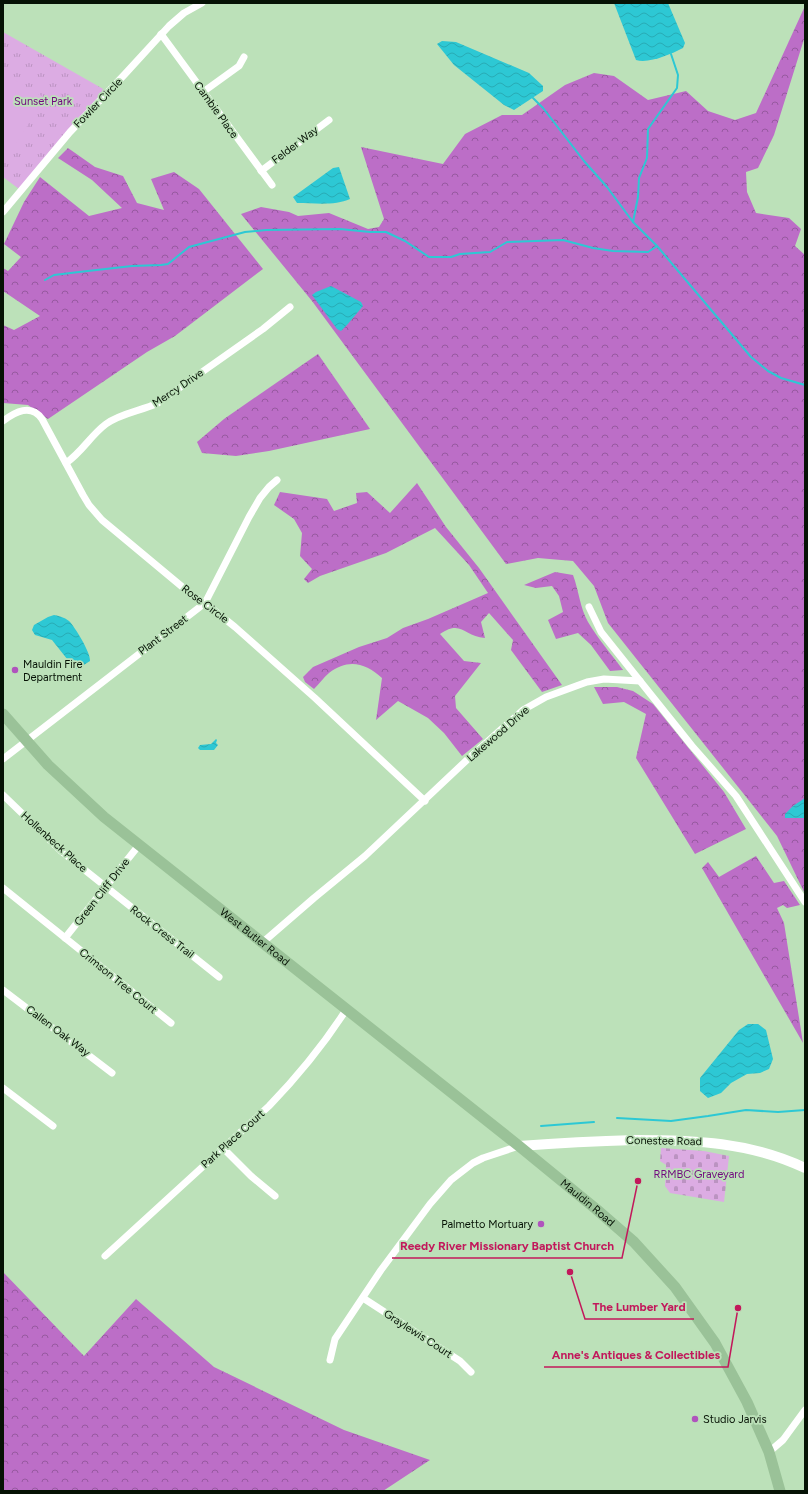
<svg xmlns="http://www.w3.org/2000/svg" width="808" height="1494" viewBox="0 0 808 1494" font-family="Figtree,sans-serif">
	<style>
		.grass { fill: url(#grass-tufts) }
		.forest { fill: url(#forest-crowns) }
		.cemetery { fill: url(#cemetery-stones) }
		.pitch { fill: #dcace3 }
		.water { fill: url(#water-waves) }
		.lines { fill: none; stroke-linecap: round; stroke-linejoin: round }
		.stream { stroke: #2dc8d4; stroke-width: 2 }
		.street { stroke: #fff; stroke-width: 7 }
		.secondary { stroke: #fff; stroke-width: 10 }
		.primary { stroke: #9ac298; stroke-width: 11 }
		.poi-dot { fill: #b053bd; stroke: #bce1b9; stroke-width: 1.5 }
		.labels { text-anchor: middle; dominant-baseline: central; stroke-width: 3.5; stroke-linejoin: round; paint-order: stroke }
		.park-label { font-size: 11px; fill: #71077e; stroke: #bce1b9 }
		.street-label { font-size: 11px; fill: #061205; stroke: #bce1b9 }
		.poi-label { font-size: 11px; fill: #061205; stroke: #bce1b9; text-anchor: start }
		.leader { fill: none; stroke: #c2185b; stroke-width: 1.5 }
		.callout-dot { fill: #c2185b; stroke: #bce1b9; stroke-width: 1.5 }
		.callout-label { font-size: 12px; text-anchor: middle; font-weight: bold; fill: #c2185b; stroke: #bce1b9; stroke-width: 3.5; stroke-linejoin: round; paint-order: stroke }
	</style>
	<defs>
		<pattern id="grass-tufts" width="24" height="20" patternUnits="userSpaceOnUse"><rect width="24" height="20" fill="#dcace3"/><path d="M3 7l-1-3M5 7V3M7 7l1-3M15 17l-1-3M17 17v-4M19 17l1-3" fill="none" stroke="#bb93c1"/></pattern>
		<pattern id="forest-crowns" width="20" height="18" patternUnits="userSpaceOnUse"><rect width="20" height="18" fill="#bc6ec7"/><path d="M2 6a3 3 0 1 1 6 0M12 15a3 3 0 1 1 6 0" fill="none" stroke="#9759a0"/></pattern>
		<pattern id="cemetery-stones" width="16" height="16" patternUnits="userSpaceOnUse"><rect width="16" height="16" fill="#dcace3"/><path d="M2 7V4a2 2 0 0 1 4 0v3zM10 15v-3a2 2 0 0 1 4 0v3z" fill="#bb93c1"/></pattern>
		<pattern id="water-waves" width="16" height="10" patternUnits="userSpaceOnUse"><rect width="16" height="10" fill="#2dc8d4"/><path d="M0 5q4-4 8 0t8 0" fill="none" stroke="#27abb4"/></pattern>
	</defs>
	<rect width="100%" height="100%" fill="#bce1b9"/>
	<polygon class="grass" points="3,32 105,90 19,189 3,177"/>
	<g class="forest">
		<polygon points="805,6 805,36 774,135 758,168 746,172 747,192 756,213 789,218 801,229 795,246 805,255 805,894 777,836 608,623 594,586 573,561 538,558 506,564 312,301 241,214 261,207 289,212 298,216 329,213 368,229 379,227 384,219 361,147 443,164 465,134 502,115 522,115 565,85 594,73 614,76 648,100 686,91 708,111 735,120 756,113"/>
		<polygon points="68,148 95,167 123,176 137,203 164,210 151,179 174,172 199,189 263,269 175,336 147,352 48,419 28,405 3,403 3,325 14,330 40,316 3,291 3,268 8,271 21,257 4,244 24,202 40,177 89,216 122,208 92,180 58,158"/>
		<polygon points="318,354 370,429 269,451 236,456 202,453 197,442 224,419"/>
		<path d="M417,483L446,527L479,568L562,685L542,692L511,650L513,640L489,613L481,622L485,638C464,637 462,619 440,634L464,661L481,663L455,696L456,708L483,739L462,756L444,733L428,718L398,701L376,720L382,678C366,663 348,658 329,673C324,677 319,684 314,689L305,682L303,677L313,667L359,647L387,638L403,628L428,619L488,593L469,565L435,528L386,553L320,576L308,583L304,579L312,569L300,556L302,533L294,519L274,505L280,492L327,499L334,511L357,503L356,493L367,492L390,513Z"/>
		<path d="M555,572L573,575C579,591 580,608 588,622C598,639 612,655 623,670L610,671L591,645L578,633L556,639L548,620L563,612L559,596L552,586L536,588L524,585Z"/>
		<polygon points="594,687 617,687 633,691 653,704 724,792 746,829 695,854 636,758 646,714 624,702 603,704"/>
		<polygon points="756,856 774,883 784,881 800,905 787,908 783,905 777,908 784,923 803,1043 702,868 708,862 719,877"/>
		<polygon points="3,1272 84,1356 136,1299 214,1367 344,1430 430,1460 383,1491 3,1491"/>
	</g>
	<polygon class="cemetery" points="661,1148 704,1151 729,1156 724,1202 670,1193 665,1186 666,1165 660,1161"/>
	<polygon class="pitch" points="3,73 45,98 10,153 3,149"/>
	<g class="water">
		<path d="M614,3H668L685,43L683,48C671,54 649,64 636,60Z"/>
		<polygon points="442,41 456,42 529,73 543,86 543,91 514,110 504,105 454,65 437,44"/>
		<path d="M339,167L350,199C335,206 314,203 297,203L293,197L333,168Z"/>
		<polygon points="331,286 361,302 363,306 347,325 341,331 337,329 312,295 316,292"/>
		<path d="M54,615C59,616 64,617 69,621C75,627 91,653 90,661L79,668L75,669L52,640L35,635L32,630L34,625L48,617Z"/>
		<polygon points="216,739 217,740 216,743 218,745 214,750 200,750 198,748 200,745 211,744"/>
		<polygon points="805,798 805,818 785,818 785,814 793,806"/>
		<polygon points="748,1024 758,1024 766,1030 773,1059 769,1069 760,1073 747,1074 731,1083 721,1093 708,1098 700,1091 700,1078 739,1030"/>
	</g>
	<g class="lines">
		<g class="stream">
			<polyline points="533,98 543,108 584,161 607,187 633,222 657,246 751,357 768,371 781,378 805,385"/>
			<polyline points="633,222 638,197 639,178 647,158 648,129 677,88 678,75 671,54"/>
			<polyline points="45,280 54,275 79,272 132,266 161,265 168,264 189,247 245,232 266,230 340,229 370,232 386,232 405,241 429,257 451,257 460,254 490,252 507,242 563,240 593,248 613,251 648,252 657,246"/>
			<polyline points="617,1118 671,1121 708,1116 746,1110 778,1112 805,1110"/>
			<polyline points="541,1126 594,1122"/>
		</g>
		<g class="street">
			<polyline points="161,34 272,185"/>
			<polyline points="203,92 239,66 244,57"/>
			<polyline points="261,171 329,120"/>
			<polyline points="3,212 70,132 125,74 169,26 184,13 202,3"/>
			<path d="M3,421C15,412 31,403 42,419L83,495L89,505L102,520L192,595L205,603L235,627L315,698L425,801"/>
			<path d="M66,463C82,452 91,435 106,424C121,413 141,411 158,403L263,329L290,307"/>
			<polyline points="589,607 601,632 640,681"/>
			<polyline points="3,759 205,603 249,517 260,498 269,487 277,480"/>
			<polyline points="3,795 61,851 219,977"/>
			<polyline points="3,888 171,1023"/>
			<polyline points="65,938 139,845"/>
			<polyline points="262,943 314,898 365,856 469,758 523,710 546,697 587,682 604,679 640,681 692,746 736,796 805,902"/>
			<polyline points="3,990 112,1073"/>
			<polyline points="3,1088 53,1126"/>
			<polyline points="223,1148 251,1176 275,1196"/>
			<path d="M105,1256L269,1106C297,1077 324,1044 346,1010"/>
			<polyline points="363,1298 460,1361 471,1372"/>
			<polyline points="330,1360 335,1339 381,1270 430,1204 451,1180 473,1163 483,1158 519,1146"/>
			<polyline points="769,1452 783,1440 805,1410"/>
		</g>
		<path class="secondary" d="M519,1146C558,1143 596,1141 635,1140C695,1140 750,1142 805,1168"/>
		<path class="primary" id="s1" d="M3,714L48,765L104,817L519,1146L596,1209L634,1242L675,1287L715,1343L747,1402L769,1452L780,1491"/>
	</g>
	<g class="poi-dot">
		<circle cx="15" cy="670" r="4"/>
		<circle cx="541" cy="1224" r="4"/>
		<circle cx="695" cy="1419" r="4"/>
	</g>
	<g class="labels">
		<g class="park-label">
			<text x="43" y="101">Sunset Park</text>
			<text x="699" y="1174">RRMBC Graveyard</text>
		</g>
		<g class="street-label">
			<text transform="translate(98 103) rotate(-46)">Fowler Circle</text>
			<text transform="translate(216 110) rotate(54)">Cambie Place</text>
			<text transform="translate(295 145) rotate(-37)">Felder Way</text>
			<text transform="translate(178 388) rotate(-34)">Mercy Drive</text>
			<text transform="translate(205 604) rotate(37)">Rose Circle</text>
			<text transform="translate(163 635) rotate(-37)">Plant Street</text>
			<text transform="translate(498 734) rotate(-41)">Lakewood Drive</text>
			<text transform="translate(54 842) rotate(42)">Hollenbeck Place</text>
			<text transform="translate(102 892) rotate(-52)">Green Cliff Drive</text>
			<text transform="translate(162 932) rotate(38)">Rock Cress Trail</text>
			<text stroke="none"><textPath href="#s1" startOffset="337">West Butler Road</textPath></text>
			<text transform="translate(118 981) rotate(39)">Crimson Tree Court</text>
			<text transform="translate(58 1031) rotate(37)">Callen Oak Way</text>
			<text transform="translate(233 1139) rotate(-42)">Park Place Court</text>
			<text transform="translate(664 1141) rotate(1)">Conestee Road</text>
			<text stroke="none"><textPath href="#s1" startOffset="763">Mauldin Road</textPath></text>
			<text transform="translate(418 1334) rotate(33)">Graylewis Court</text>
		</g>
		<g class="poi-label">
			<text x="23" y="664">Mauldin Fire<tspan x="23" dy="13">Department</tspan></text>
			<text x="533" y="1224" text-anchor="end">Palmetto Mortuary</text>
			<text x="703" y="1419">Studio Jarvis</text>
		</g>
	</g>
	<path class="leader" d="M638 1181L622 1258H392M570 1272L585 1319H694M738 1308L728 1367H544"/>
	<g class="callout-dot">
		<circle cx="638" cy="1181" r="4"/>
		<circle cx="570" cy="1272" r="4"/>
		<circle cx="738" cy="1308" r="4"/>
	</g>
	<g class="callout-label">
		<text x="507" y="1250">Reedy River Missionary Baptist Church</text>
		<text x="639" y="1311">The Lumber Yard</text>
		<text x="636" y="1359">Anne's Antiques &amp; Collectibles</text>
	</g>
	<rect width="808" height="1494" fill="none" stroke="#061205" stroke-width="8"/>
</svg>
